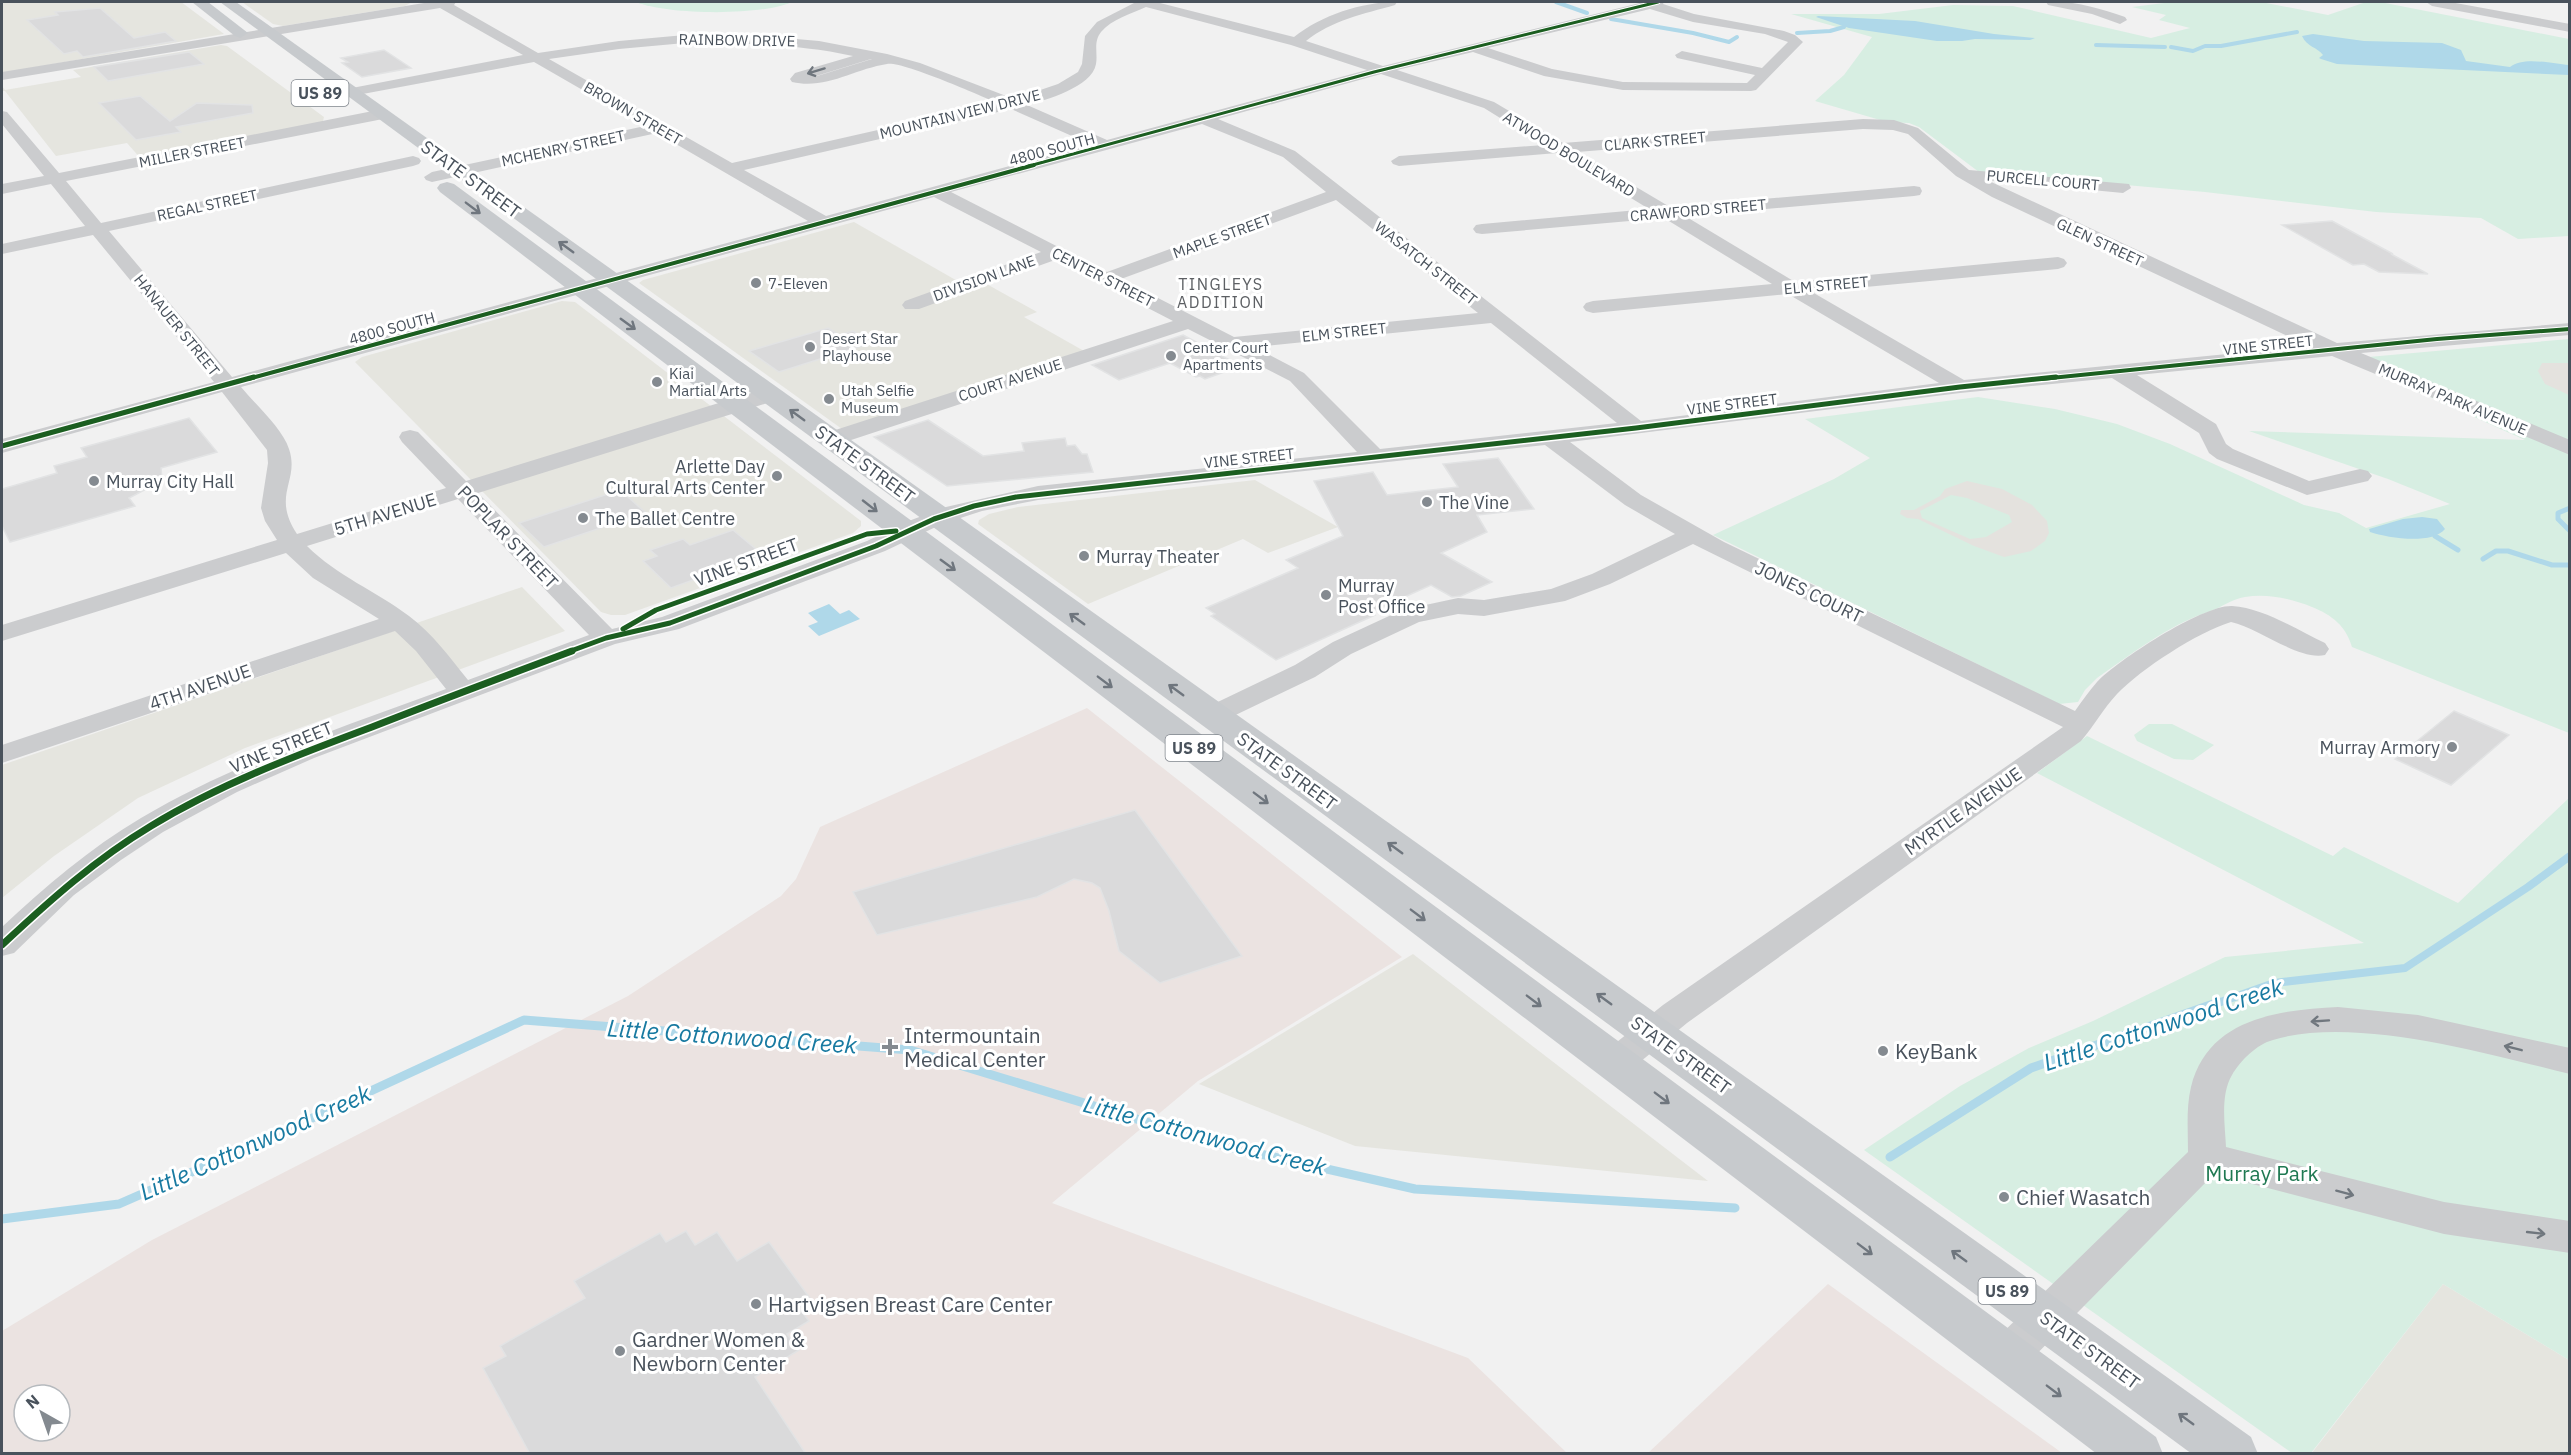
<svg xmlns="http://www.w3.org/2000/svg" width="2571" height="1455" viewBox="0 0 2571 1455" font-family="'IBM Plex Sans',sans-serif">
	<style>
		.commercial { fill: #e5e5df }
		.medical { fill: #ebe3e1; fill-rule: evenodd }
		.green { fill: #d7eee2 }
		.sand { fill: #e4e2de; fill-rule: evenodd }
		.water { fill: #afd8e9 }
		.lines { fill: none; stroke-linecap: round; stroke-linejoin: round }
		.stream-far3 { stroke: #afd8e9; stroke-width: 4 }
		.stream-far2 { stroke: #afd8e9; stroke-width: 5 }
		.stream-far1 { stroke: #afd8e9; stroke-width: 8 }
		.stream { stroke: #afd8e9; stroke-width: 9 }
		.building { fill: #dadadb; stroke: #e2e3e4; stroke-width: 1.5 }
		.minor { fill: #cbccce; fill-rule: evenodd }
		.major { fill: #c7cacd; fill-rule: evenodd }
		.cycleway-far3-casing { stroke: #fff; stroke-width: 5 }
		.cycleway-far2-casing { stroke: #fff; stroke-width: 6 }
		.cycleway-far1-casing { stroke: #fff; stroke-width: 8 }
		.cycleway-casing { stroke: #fff; stroke-width: 10 }
		.cycleway-far3 { stroke: #1b5e20; stroke-width: 3 }
		.cycleway-far2 { stroke: #1b5e20; stroke-width: 4 }
		.cycleway-far1 { stroke: #1b5e20; stroke-width: 5 }
		.cycleway { stroke: #1b5e20; stroke-width: 7 }
		.oneway { stroke: #70777e }
		.oneway2 { stroke: #6f767e }
		.poi-dot { fill: #848a90; stroke: #fff; stroke-width: 2 }
		.labels { text-anchor: middle; dominant-baseline: central; stroke-width: 6; stroke-linejoin: round; paint-order: stroke }
		.far-street-label { font-size: 15px; fill: #49525c; stroke: #fff }
		.far-poi-label { font-size: 15px; fill: #49525c; stroke: #fff; text-anchor: start }
		.shield { fill: #fff; stroke: #80868d; stroke-width: 1.5 }
		.shield-label { font-size: 16px; font-weight: bold; fill: #49525c }
		.far-neighbourhood-label { font-size: 16px; letter-spacing: 1.5px; fill: #5d6064; stroke: #fff }
		.street-label { font-size: 18px; fill: #49525c; stroke: #fff }
		.poi-label { font-size: 18px; fill: #49525c; stroke: #fff; text-anchor: start }
		.near-poi-label { font-size: 21px; fill: #49525c; stroke: #fff; text-anchor: start }
		.near-park-label { font-size: 21px; fill: #1f7952; stroke: #fff }
		.near-water-label { font-size: 24px; font-style: italic; fill: #187aa1; stroke: #fff }
	</style>
	<rect width="100%" height="100%" fill="#f1f1f1"/>
	<g class="commercial">
		<polygon points="2,2 181,2 224,34 2,73"/>
		<polygon points="242,2 412,2 405,6 283,26 273,24"/>
		<polygon points="221,45 227,46 324,117 322,125 142,160 127,143 56,156 5,91 2,91 2,86 5,90 81,77 73,70"/>
		<polygon points="854,222 968,287 983,282 1037,312 1024,317 1084,351 842,429 639,283 643,280"/>
		<polygon points="562,301 575,302 861,521 861,526 853,533 625,615 611,615 601,612 355,362 362,357"/>
		<polygon points="1255,480 1338,527 1268,553 1243,539 1088,604 978,524 979,520 989,514 1018,507"/>
		<polygon points="522,587 565,631 245,748 138,798 54,856 2,898 2,765"/>
		<polygon points="1413,954 1708,1181 1355,1146 1199,1084"/>
		<polygon points="2443,1284 2569,1360 2569,1453 2311,1454"/>
	</g>
	<g class="medical">
		<path d="M1087,708L1402,957L1198,1081L1052,1203L1468,1358L1567,1453L2,1454V1331L152,1240L628,996L781,896L796,879L820,827ZM24,1395H60V1431H24Z"/>
		<polygon points="1828,1284 2062,1453 1648,1453"/>
	</g>
	<g class="green">
		<path d="M636,2H792C762,16 667,15 636,2Z"/>
		<polygon points="2172,2 2261,2 2328,15 2366,2 2380,2 2569,39 2569,236 2518,239 2481,218 2376,212 2205,192 1979,172 1919,127 1909,123 1887,122 1815,101 1844,75 1872,37 1791,14 1879,14 1953,5 2013,6 2151,38 2190,28 2159,20 2166,15 2132,7"/>
		<path d="M2569,339V733L2352,647C2346,626 2332,615 2312,607C2292,599 2267,593 2245,597C2232,599 2222,607 2211,611C2168,625 2133,653 2097,678L2085,690L2078,702L2059,704L1713,535L1834,479L1870,458L1805,419L1978,397L2055,409L2117,424L2170,444L2304,505L2339,513L2366,528L2450,504L2388,479L2249,431L2525,440L2346,359Z"/>
		<polygon points="2149,724 2172,724 2214,745 2193,760 2174,759 2137,741 2134,735"/>
		<polygon points="2087,736 2333,856 2344,847 2458,903 2569,798 2569,1360 2443,1284 2311,1453 2292,1453 1864,1150 1960,1086 2029,1048 2093,1021 2225,957 2364,943 2037,773"/>
	</g>
	<g class="sand">
		<polygon points="2542,363 2569,363 2569,395 2545,384 2538,371"/>
		<path d="M1967,481L2002,489L2032,505L2047,521L2049,533L2045,541L2031,551L2004,557L1974,546L1918,519L1907,518L1900,514L1901,510H1914L1940,496L1945,489ZM1951,495L1967,498L2009,515L2012,522L1986,537L1970,539L1922,518L1920,511Z"/>
	</g>
	<g class="water">
		<polygon points="1818,16 1915,21 1994,34 2035,38 2030,40 1975,39 1962,41 1937,41 1849,28 1816,17"/>
		<path d="M2313,34L2364,41L2442,43L2461,50L2466,61L2510,67C2524,56 2552,64 2569,65V75L2337,64L2321,59L2319,58L2323,55C2317,47 2307,47 2302,36Z"/>
		<path d="M2422,517L2437,519L2445,529C2432,545 2388,538 2370,532L2369,529L2403,519Z"/>
		<polygon points="829,604 840,614 849,610 860,619 819,636 808,626 818,622 808,613"/>
	</g>
	<g class="lines">
		<g class="stream-far3">
			<polyline points="1556,2 1587,13"/>
			<polyline points="1611,19 1693,33 1729,42 1737,37"/>
			<polyline points="1797,33 1830,31 1844,27"/>
			<polyline points="2096,45 2165,47"/>
			<polyline points="2171,47 2193,51 2205,46 2221,46 2297,32"/>
		</g>
		<g class="stream-far2">
			<polyline points="2570,508 2558,513 2558,519 2570,531"/>
			<polyline points="2435,536 2458,550"/>
			<polyline points="2483,559 2496,551 2508,551 2552,565 2570,565"/>
		</g>
		<polyline class="stream-far1" points="2215,1004 2274,983 2405,968 2528,887 2570,856"/>
		<g class="stream">
			<polyline points="1890,1157 2031,1068 2219,1002"/>
			<polyline points="2,1219 119,1204 267,1139 524,1020 910,1050 1225,1146 1415,1189 1735,1208"/>
		</g>
	</g>
	<g class="building">
		<polygon points="100,8 134,38 165,32 176,41 83,57 77,51 64,54 27,20 58,15 55,12"/>
		<polygon points="384,50 411,68 362,77 342,63 348,62 341,58"/>
		<polygon points="189,52 204,64 108,81 94,67"/>
		<polygon points="140,96 170,121 197,103 252,105 253,113 176,127 181,132 136,140 99,103"/>
		<polygon points="2332,221 2393,254 2391,254 2428,274 2379,272 2364,264 2353,265 2282,225"/>
		<polygon points="828,328 839,335 853,331 871,343 779,372 749,351"/>
		<polygon points="1183,335 1241,366 1205,379 1200,376 1196,377 1170,363 1119,380 1092,365"/>
		<polygon points="189,418 217,452 161,468 162,479 158,483 129,498 135,506 10,542 2,526 2,489 57,473 54,466 87,457 81,448"/>
		<polygon points="928,420 983,456 1024,451 1022,443 1065,438 1067,446 1075,445 1082,454 1087,454 1093,472 947,486 874,437"/>
		<polygon points="1498,458 1534,509 1477,515 1487,532 1441,553 1492,582 1461,596 1452,597 1431,585 1371,612 1375,615 1276,660 1211,616 1215,614 1206,608 1298,568 1286,560 1343,536 1314,481 1373,472 1387,495 1458,487 1443,464"/>
		<polygon points="620,490 646,513 544,547 519,523"/>
		<polygon points="733,530 763,555 671,588 643,561 657,556 650,550 683,539 690,545"/>
		<polygon points="2454,711 2509,735 2451,785 2395,759"/>
		<polygon points="1135,810 1242,956 1160,983 1119,951 1109,911 1100,888 1092,883 1074,879 1037,897 877,935 853,892"/>
		<polygon points="686,1231 695,1245 717,1232 737,1261 769,1242 812,1301 799,1308 809,1321 787,1334 799,1350 755,1377 806,1454 530,1454 483,1368 506,1356 500,1346 585,1298 574,1281 660,1233 666,1242"/>
	</g>
	<g class="lines">
		<g class="minor">
			<path d="M430,2H456L454,5L538,53L619,41L685,35H752L819,41L887,54L920,63L1014,99L1058,84L1078,72L1082,64L1085,36L1097,22L1136,2H1156L1294,37C1322,15 1361,2 1397,2L1395,5C1364,14 1332,20 1306,41L1383,66L1644,2H1664L1663,4L1694,14L1784,31L1795,35L1803,42L1756,90L1751,91L1623,90L1544,76L1473,52L1397,70L1494,102L1563,143L1863,119L1894,120L1918,128L1969,170L2129,184L2131,188L2123,193L1987,180L2337,343L2570,323V335L2361,353L2570,440V455L2332,356L2137,375L2216,424L2226,444L2233,449L2309,481L2360,469L2368,471L2372,476L2368,481L2307,495L2217,459L2209,453L2199,433L2112,378L1960,393L1570,442L1641,495L1724,542L2075,711C2082,701 2089,691 2097,682C2118,660 2202,605 2232,606C2264,608 2297,630 2325,643L2329,649L2325,655C2299,661 2259,628 2231,622C2198,632 2141,669 2117,694C2103,709 2094,726 2081,741L1687,1023L1628,1072L1615,1076L1602,1072L1597,1063L1602,1054L1663,1005L2063,727L1693,544L1610,584L1565,601L1484,616L1458,614L1419,622L1351,654L1315,677L1221,722L1211,724L1201,722L1197,716L1201,710L1295,665L1333,642L1402,610L1458,598L1484,600L1551,589L1592,574L1675,534L1625,505L1545,445L1038,500L982,511L942,524L885,551L679,629L615,644L314,758L237,792L163,832L121,860L74,895L14,953L2,956V927C45,887 90,848 141,818C236,762 343,727 446,689L416,651L395,631L2,763V745L379,619L313,578L286,553L2,641V625L277,540L265,521L261,508L268,463L267,450L222,392L2,453V439L214,382L93,235L2,254V244L85,226L51,184L2,194V184L44,176L2,124V111L7,112L59,173L383,109L388,111L391,114L388,117L383,119L66,181L101,223L413,156L419,158L421,161L419,164L413,166L109,231L232,377L808,221L657,133L432,182L426,180L424,177L432,172L645,126L534,62L352,96L347,95L345,92L347,89L352,88L523,55L440,8L2,80V72ZM1146,7L1291,45L1367,70L1107,140L1027,105C1046,100 1092,87 1096,64C1098,53 1093,42 1101,32C1112,19 1131,14 1146,7ZM1650,9L1693,22L1765,34L1788,42L1762,68L1682,51L1675,55L1677,58L1755,75L1747,83L1623,82L1552,69L1488,48ZM685,43C742,43 797,44 853,56L795,73L790,79L792,82C826,90 854,69 887,64C902,61 979,95 997,103L732,163L549,59L619,49ZM872,59L814,77H813L871,59ZM1381,74L1484,108L1544,145L1399,156L1391,161L1393,164L1399,166L1557,153L1649,209L1482,224L1476,225L1473,229L1476,233L1482,234L1664,218L1772,284L1593,301L1586,303L1583,307L1586,311L1593,313L1788,294L1939,383L1641,421L1295,151L1218,119ZM1011,109L1090,144L826,216L744,170ZM1202,124L1283,157L1326,192L1107,272L951,192ZM1863,129L1893,130L1908,134L1956,176L1992,197L2309,346L1964,380L1812,292L2058,269L2064,267L2067,263L2064,259L2058,257L1795,282L1685,216L1914,196L1920,195L1922,191L1920,187L1914,186L1670,207L1577,152ZM934,197L1041,252L905,301L902,305L905,309H919L1055,260L1173,321L823,434L820,439L823,444L831,446L839,444L1188,329L1290,381L1357,452L1038,486L946,507L906,522L867,541L662,617L612,629L478,493L777,400L780,395L777,390L769,389L761,390L466,481L418,432L410,430L402,432L399,437L402,442L446,488L297,534C271,495 300,481 289,449C283,429 255,404 241,387ZM1336,200L1478,313L1234,337L1121,279ZM1491,323L1617,423L1380,449L1304,373L1254,347ZM458,499L589,635L468,680C450,658 433,634 409,616C376,591 337,576 307,546Z"/>
			<path d="M2046,2C2073,0 2099,8 2125,17L2127,20L2120,24L2092,14L2048,5Z"/>
			<polygon points="2426,2 2450,2 2570,24 2570,32 2432,6"/>
			<path d="M2338,1007L2418,1015L2570,1048V1074C2488,1054 2354,1015 2273,1040C2257,1044 2240,1061 2232,1075C2220,1095 2225,1125 2226,1147L2444,1202L2570,1221V1253L2444,1234L2214,1174L2022,1369L2007,1374L1992,1369L1986,1356L1992,1343L2188,1152C2188,1130 2186,1108 2191,1087C2208,1018 2279,1010 2338,1007Z"/>
		</g>
		<g class="major">
			<polygon points="192,2 208,2 248,33 240,38 235,36"/>
			<polygon points="220,2 236,2 2251,1437 2258,1454 2192,1454"/>
			<polygon points="447,182 454,184 2156,1437 2163,1454 2097,1454 440,192 437,188 440,184"/>
		</g>
		<defs>
			<polyline id="cycleway-far3" points="1029,166 1374,72 1658,2"/>
			<g id="cycleway-far2">
				<polyline points="248,379 1034,165"/>
				<polyline points="2041,379 2437,339 2570,329"/>
			</g>
			<g id="cycleway-far1">
				<polyline points="2,446 254,377"/>
				<polyline points="623,629 656,610 867,534 896,531"/>
				<polyline points="568,652 606,638 670,623 876,546 934,519 974,506 1016,497 1636,428 1960,387 2056,377"/>
			</g>
			<path id="cycleway" d="M2,945C49,901 96,859 151,826C220,784 297,755 372,727C438,701 505,676 572,651"/>
		</defs>
		<use href="#cycleway-far3" class="cycleway-far3-casing"/>
		<use href="#cycleway-far2" class="cycleway-far2-casing"/>
		<use href="#cycleway-far1" class="cycleway-far1-casing"/>
		<use href="#cycleway" class="cycleway-casing"/>
		<use href="#cycleway-far3" class="cycleway-far3"/>
		<use href="#cycleway-far2" class="cycleway-far2"/>
		<use href="#cycleway-far1" class="cycleway-far1"/>
		<use href="#cycleway" class="cycleway"/>
	</g>
	<defs><path id="oneway-shaft" d="M-6 0H5M1.5-3L5.5 0L1.5 3" fill="none" stroke-width="1.6" stroke-linecap="round" stroke-linejoin="round" transform="scale(1.5)"/></defs>
	<g class="oneway">
		<use href="#oneway-shaft" transform="translate(816 71) rotate(163)"/>
		<use href="#oneway-shaft" transform="translate(2320 1021) rotate(176)"/>
		<use href="#oneway-shaft" transform="translate(2513 1048) rotate(-166)"/>
		<use href="#oneway-shaft" transform="translate(2345 1193) rotate(15)"/>
		<use href="#oneway-shaft" transform="translate(2536 1233) rotate(6)"/>
	</g>
	<g class="oneway2">
		<use href="#oneway-shaft" transform="translate(473 208) rotate(37)"/>
		<use href="#oneway-shaft" transform="translate(566 247) rotate(-144)"/>
		<use href="#oneway-shaft" transform="translate(628 324) rotate(36)"/>
		<use href="#oneway-shaft" transform="translate(797 415) rotate(-144)"/>
		<use href="#oneway-shaft" transform="translate(870 506) rotate(38)"/>
		<use href="#oneway-shaft" transform="translate(948 565) rotate(36)"/>
		<use href="#oneway-shaft" transform="translate(1077 619) rotate(-144)"/>
		<use href="#oneway-shaft" transform="translate(1105 682) rotate(37)"/>
		<use href="#oneway-shaft" transform="translate(1176 690) rotate(-144)"/>
		<use href="#oneway-shaft" transform="translate(1261 798) rotate(37)"/>
		<use href="#oneway-shaft" transform="translate(1395 848) rotate(-144)"/>
		<use href="#oneway-shaft" transform="translate(1418 915) rotate(37)"/>
		<use href="#oneway-shaft" transform="translate(1604 999) rotate(-144)"/>
		<use href="#oneway-shaft" transform="translate(1534 1001) rotate(37)"/>
		<use href="#oneway-shaft" transform="translate(1662 1098) rotate(37)"/>
		<use href="#oneway-shaft" transform="translate(1865 1249) rotate(37)"/>
		<use href="#oneway-shaft" transform="translate(1959 1256) rotate(-144)"/>
		<use href="#oneway-shaft" transform="translate(2054 1391) rotate(37)"/>
		<use href="#oneway-shaft" transform="translate(2186 1419) rotate(-144)"/>
	</g>
	<g class="poi-dot">
		<circle cx="756" cy="283" r="6"/>
		<circle cx="810" cy="347" r="6"/>
		<circle cx="1171" cy="356" r="6"/>
		<circle cx="657" cy="382" r="6"/>
		<circle cx="829" cy="399" r="6"/>
		<circle cx="777" cy="476" r="6"/>
		<circle cx="94" cy="481" r="6"/>
		<circle cx="1427" cy="502" r="6"/>
		<circle cx="583" cy="518" r="6"/>
		<circle cx="1084" cy="556" r="6"/>
		<circle cx="1326" cy="595" r="6"/>
		<circle cx="2452" cy="747" r="6"/>
		<path d="M887 1038h6v6h6v6h-6v6h-6v-6h-6v-6h6z"/>
		<circle cx="1883" cy="1051" r="6"/>
		<circle cx="2004" cy="1197" r="6"/>
		<circle cx="756" cy="1304" r="6"/>
		<circle cx="620" cy="1351" r="6"/>
	</g>
	<g class="labels">
		<g class="far-street-label">
			<text transform="translate(737 40) rotate(1)">RAINBOW DRIVE</text>
			<text transform="translate(633 113) rotate(30)">BROWN STREET</text>
			<text transform="translate(960 114) rotate(-14)">MOUNTAIN VIEW DRIVE</text>
			<text transform="translate(1655 141) rotate(-5)">CLARK STREET</text>
			<text transform="translate(563 148) rotate(-12)">MCHENRY STREET</text>
			<text transform="translate(1052 149) rotate(-15)">4800 SOUTH</text>
			<text transform="translate(192 152) rotate(-11)">MILLER STREET</text>
			<text transform="translate(1569 154) rotate(31)">ATWOOD BOULEVARD</text>
			<text transform="translate(2043 180) rotate(5)">PURCELL COURT</text>
			<text transform="translate(207 205) rotate(-12)">REGAL STREET</text>
			<text transform="translate(1698 210) rotate(-5)">CRAWFORD STREET</text>
			<text transform="translate(1222 236) rotate(-20)">MAPLE STREET</text>
			<text transform="translate(2100 242) rotate(25)">GLEN STREET</text>
			<text transform="translate(1426 263) rotate(38)">WASATCH STREET</text>
			<text transform="translate(1103 277) rotate(27)">CENTER STREET</text>
			<text transform="translate(984 278) rotate(-20)">DIVISION LANE</text>
			<text transform="translate(1826 285) rotate(-5)">ELM STREET</text>
			<text transform="translate(177 325) rotate(51)">HANAUER STREET</text>
			<text transform="translate(392 328) rotate(-15)">4800 SOUTH</text>
			<text transform="translate(1344 332) rotate(-6)">ELM STREET</text>
			<text transform="translate(2268 345) rotate(-6)">VINE STREET</text>
			<text transform="translate(1010 380) rotate(-18)">COURT AVENUE</text>
			<text transform="translate(2453 399) rotate(23)">MURRAY PARK AVENUE</text>
			<text transform="translate(1732 404) rotate(-7)">VINE STREET</text>
			<text transform="translate(1249 458) rotate(-6)">VINE STREET</text>
		</g>
		<g class="far-poi-label">
			<text x="768" y="283">7-Eleven</text>
			<text x="822" y="338">Desert Star<tspan x="822" dy="17">Playhouse</tspan></text>
			<text x="1183" y="347">Center Court<tspan x="1183" dy="17">Apartments</tspan></text>
			<text x="669" y="373">Kiai<tspan x="669" dy="17">Martial Arts</tspan></text>
			<text x="841" y="390">Utah Selfie<tspan x="841" dy="17">Museum</tspan></text>
		</g>
		<g class="shield">
			<rect x="291.5" y="80" width="57" height="26" rx="4.5"/>
			<rect x="1165.5" y="735" width="57" height="26" rx="4.5"/>
			<rect x="1978.5" y="1278" width="57" height="26" rx="4.5"/>
		</g>
		<g class="shield-label">
			<text x="320" y="93">US 89</text>
			<text x="1194" y="748">US 89</text>
			<text x="2007" y="1291">US 89</text>
		</g>
		<g class="far-neighbourhood-label">
			<text x="1221" y="284">TINGLEYS<tspan x="1221" dy="18">ADDITION</tspan></text>
		</g>
		<g class="street-label">
			<text transform="translate(471 179) rotate(36)">STATE STREET</text>
			<text transform="translate(865 464) rotate(36)">STATE STREET</text>
			<text transform="translate(385 514) rotate(-17)">5TH AVENUE</text>
			<text transform="translate(508 537) rotate(46)">POPLAR STREET</text>
			<text transform="translate(746 562) rotate(-20)">VINE STREET</text>
			<text transform="translate(1809 592) rotate(26)">JONES COURT</text>
			<text transform="translate(200 687) rotate(-19)">4TH AVENUE</text>
			<text transform="translate(281 747) rotate(-22)">VINE STREET</text>
			<text transform="translate(1287 771) rotate(36)">STATE STREET</text>
			<text transform="translate(1963 811) rotate(-35)">MYRTLE AVENUE</text>
			<text transform="translate(1681 1055) rotate(36)">STATE STREET</text>
			<text transform="translate(2090 1350) rotate(36)">STATE STREET</text>
		</g>
		<g class="poi-label">
			<text x="765" y="466" text-anchor="end">Arlette Day<tspan x="765" dy="21">Cultural Arts Center</tspan></text>
			<text x="106" y="481">Murray City Hall</text>
			<text x="1439" y="502">The Vine</text>
			<text x="595" y="518">The Ballet Centre</text>
			<text x="1096" y="556">Murray Theater</text>
			<text x="1338" y="585">Murray<tspan x="1338" dy="21">Post Office</tspan></text>
			<text x="2440" y="747" text-anchor="end">Murray Armory</text>
		</g>
		<g class="near-poi-label">
			<text x="904" y="1035">Intermountain<tspan x="904" dy="24">Medical Center</tspan></text>
			<text x="1895" y="1051">KeyBank</text>
			<text x="2016" y="1197">Chief Wasatch</text>
			<text x="768" y="1304">Hartvigsen Breast Care Center</text>
			<text x="632" y="1339">Gardner Women &amp;<tspan x="632" dy="24">Newborn Center</tspan></text>
		</g>
		<g class="near-park-label">
			<text x="2262" y="1173">Murray Park</text>
		</g>
		<g class="near-water-label">
			<text transform="translate(2163 1024) rotate(-18)">Little Cottonwood Creek</text>
			<text transform="translate(732 1036) rotate(4)">Little Cottonwood Creek</text>
			<text transform="translate(1205 1135) rotate(15)">Little Cottonwood Creek</text>
			<text transform="translate(255 1142) rotate(-24)">Little Cottonwood Creek</text>
		</g>
	</g>
	<rect width="2571" height="1455" fill="none" stroke="#49525c" stroke-width="6"/>
	<g transform="translate(42 1413) rotate(320)"><circle r="28" fill="#ffffff" stroke="#b6babe" stroke-width="1.5"/>
	<path d="M0-4.5L10 22L0 15L-10 22Z" fill="#848a90"/>
	<text y="-9" font-size="16" font-weight="bold" text-anchor="middle" fill="#49525c">N</text>
	</g>
</svg>
